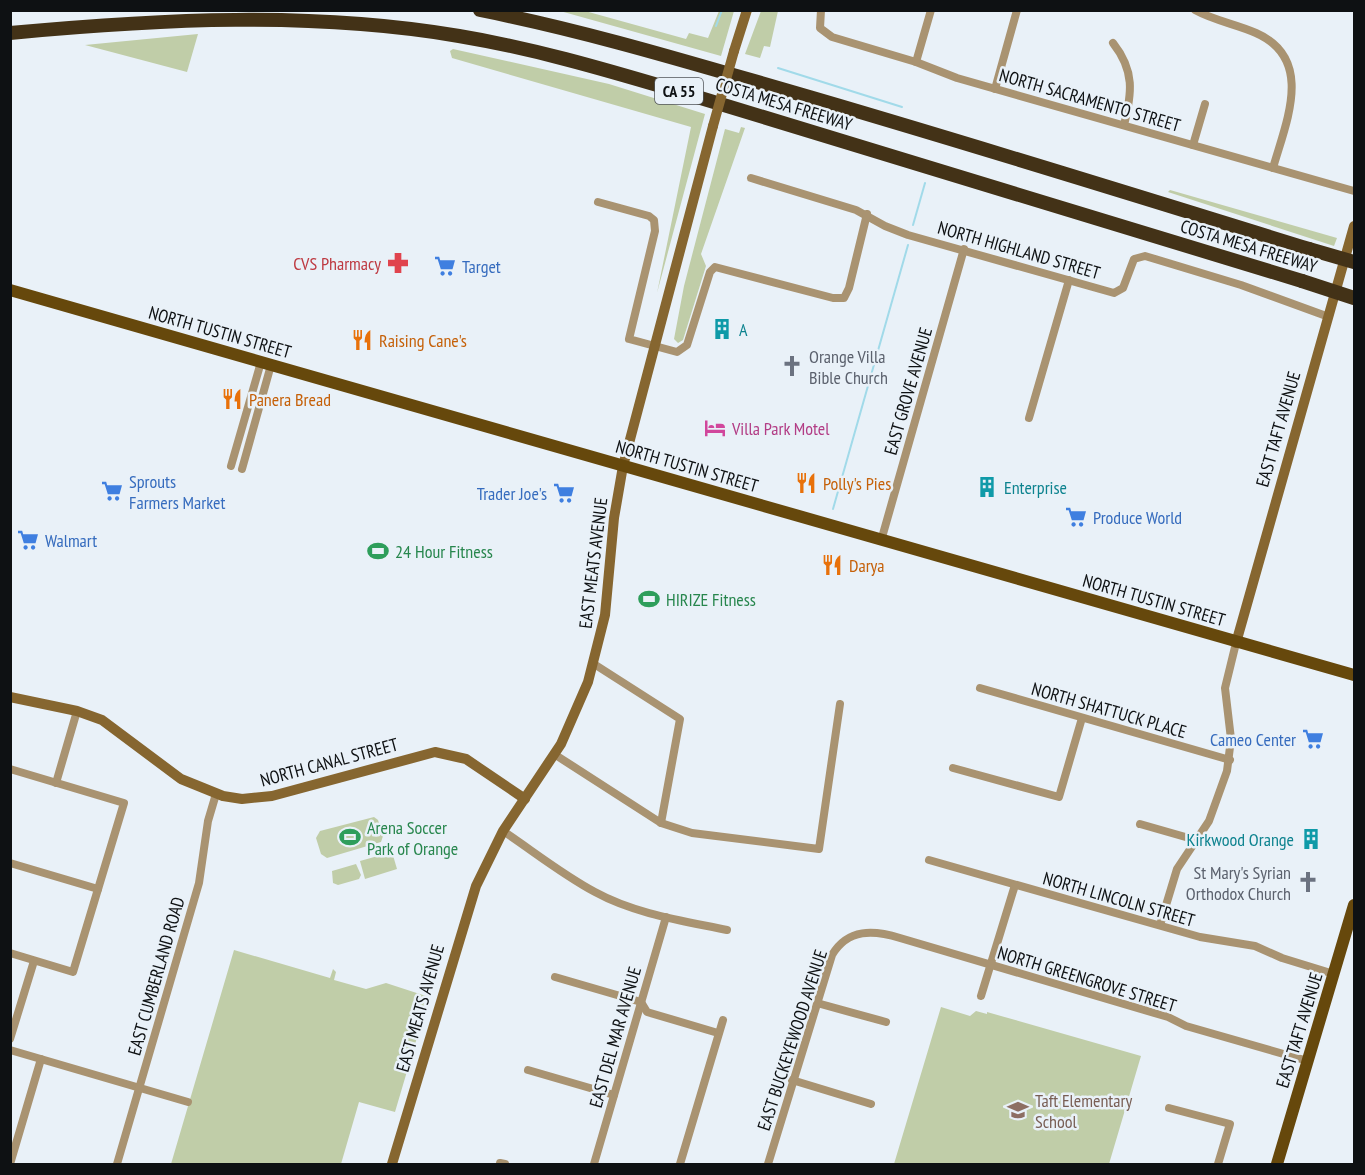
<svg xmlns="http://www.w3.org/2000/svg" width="1365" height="1175" viewBox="0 0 1365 1175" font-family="'PT Sans Narrow',sans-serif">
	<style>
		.green { fill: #c0cda8 }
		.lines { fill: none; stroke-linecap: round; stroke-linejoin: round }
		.stream { stroke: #a1dae9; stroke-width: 2 }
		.street { stroke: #a99371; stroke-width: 8 }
		.secondary { stroke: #866630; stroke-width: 10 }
		.primary { stroke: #66480c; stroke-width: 12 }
		.highway { stroke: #433217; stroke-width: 14 }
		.secondary-bridge { stroke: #866630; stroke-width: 10 }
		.highway-bridge { stroke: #433217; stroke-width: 14 }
		.labels { text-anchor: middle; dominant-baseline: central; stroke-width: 5; stroke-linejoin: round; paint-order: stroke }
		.shield { fill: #e9f1f8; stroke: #505458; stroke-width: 1.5 }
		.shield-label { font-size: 16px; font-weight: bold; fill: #0e1113 }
		.street-label { font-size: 18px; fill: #0e1113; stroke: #e9f1f8 }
		.health-label { font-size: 18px; fill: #be3a42; stroke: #e9f1f8; text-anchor: end }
		.shop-label { font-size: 18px; fill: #366cbe; stroke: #e9f1f8; text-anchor: start }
		.culture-label { font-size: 18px; fill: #0d838f; stroke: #e9f1f8; text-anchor: start }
		.food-label { font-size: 18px; fill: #c56008; stroke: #e9f1f8; text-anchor: start }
		.worship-label { font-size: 18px; fill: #5b616d; stroke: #e9f1f8; text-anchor: start }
		.hotel-label { font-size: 18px; fill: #b23c85; stroke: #e9f1f8; text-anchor: start }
		.leisure-label { font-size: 18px; fill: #27864d; stroke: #e9f1f8; text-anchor: start }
		.education-label { font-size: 18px; fill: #785e54; stroke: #e9f1f8; text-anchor: start }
	</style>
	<rect width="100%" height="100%" fill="#e9f1f8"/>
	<g class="green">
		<polygon points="560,11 585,11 686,39 689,33 708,38 719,11 734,11 721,56"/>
		<polygon points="761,11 778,11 770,47 764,46 760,58 745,54"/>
		<polygon points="198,34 187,72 85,45"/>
		<polygon points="453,49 609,84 705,114 657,293 691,127 452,58 450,51"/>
		<polygon points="741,127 745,128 701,254 706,266 683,340 678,343 674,339 684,286 725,129 739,133"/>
		<polygon points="1170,190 1337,238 1334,246 1168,192"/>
		<polygon points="374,817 378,820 383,836 381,842 327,858 321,854 316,838 320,831"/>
		<polygon points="392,852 397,869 365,879 360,861"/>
		<polygon points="356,864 361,875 359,879 338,885 333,883 332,871"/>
		<polygon points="234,950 330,978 333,969 336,972 334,980 366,989 386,983 429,997 395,1112 359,1102 341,1164 171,1164"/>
		<polygon points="941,1007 970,1016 976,1011 987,1014 987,1012 1141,1056 1109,1164 894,1164"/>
	</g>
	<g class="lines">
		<g class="stream">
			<polyline points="716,26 722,10"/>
			<polyline points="778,68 902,107"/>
			<polyline points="913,225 925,183"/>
			<polyline points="833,509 908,245"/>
		</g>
		<g class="street">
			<polyline points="821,10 820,28 832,37 916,62 957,78 1354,191"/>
			<path d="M1195,10C1215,21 1236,24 1256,33C1315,59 1286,122 1273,168"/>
			<path d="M1113,43C1135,71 1132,93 1124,125"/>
			<polyline points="916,62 931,10"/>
			<polyline points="995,89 1017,10"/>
			<polyline points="1193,145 1205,104"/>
			<polyline points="751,178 856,210 885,226 908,235 1114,293 1123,288 1134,259 1145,256 1241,285 1329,317"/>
			<polyline points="598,202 649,216 654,220 655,231 629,339 677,352 687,345 710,272 715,267 833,298 844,298 849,288 867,214"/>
			<polyline points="1029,418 1069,280"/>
			<polyline points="231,466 261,362"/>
			<polyline points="242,469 271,365"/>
			<polyline points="881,541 964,249"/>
			<polyline points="594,664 680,719 661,823"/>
			<polyline points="980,688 1230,760"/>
			<polyline points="554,754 661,823 692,833 819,849 840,704"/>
			<polyline points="953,768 1059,797 1082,718"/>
			<polyline points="10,769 124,803 73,972 10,953"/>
			<polyline points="56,783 77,711"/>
			<polyline points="1140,824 1196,840"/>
			<path d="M503,831C533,851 563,875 595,892C635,914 684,921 727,930"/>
			<polyline points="929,860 1200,937 1255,946 1282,958 1334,974"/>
			<polyline points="10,863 98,889"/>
			<polyline points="1160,925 1177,869 1209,821 1227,771 1231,739 1225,688 1236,643"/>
			<polyline points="555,977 641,1002 647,1012 718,1033"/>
			<polyline points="981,996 1015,885"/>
			<polyline points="817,1003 886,1022"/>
			<polyline points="10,1039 34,961"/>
			<polyline points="10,1050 188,1102"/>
			<polyline points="528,1070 614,1095"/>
			<polyline points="792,1080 871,1104"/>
			<polyline points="1169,1108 1230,1124 1218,1164"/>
			<polyline points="500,1163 505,1164"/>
			<polyline points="10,1164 41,1059"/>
			<polyline points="117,1164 199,883 208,821 216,794"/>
			<polyline points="594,1164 666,917"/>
			<polyline points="680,1164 723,1020"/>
			<path d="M768,1164L832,955C848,928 874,930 900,938L1168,1017L1186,1026L1308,1061"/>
		</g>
		<g class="secondary">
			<polyline points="734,51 747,10"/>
			<polyline points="1236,643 1354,226"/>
			<polyline points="10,697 77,711 102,720 181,779 223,796 242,799 272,796 435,752 466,759 525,799"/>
			<polyline points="392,1164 476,886 503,831 561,744 588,682 605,615 614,518 623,466 713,126"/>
		</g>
		<g class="primary">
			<polyline points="10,290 1354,675"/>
			<polyline points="1277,1164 1354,905"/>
		</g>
		<g class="highway">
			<path d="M480,10C586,31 688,62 792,92C965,142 1137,196 1309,249"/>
			<path d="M10,33C160,19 311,11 459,36C531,48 600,68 671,89L1302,281"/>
		</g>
		<polyline class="secondary-bridge" points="713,126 734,51"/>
		<g class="highway-bridge">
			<polyline points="1309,249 1354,262"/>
			<polyline points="1302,281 1354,298"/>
		</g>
	</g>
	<defs>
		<symbol id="pharmacy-bare" viewBox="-9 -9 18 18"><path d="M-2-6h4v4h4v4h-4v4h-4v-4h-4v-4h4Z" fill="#e0444e" stroke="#e9f1f8" stroke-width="2.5" paint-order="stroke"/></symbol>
		<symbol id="supermarket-bare" viewBox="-9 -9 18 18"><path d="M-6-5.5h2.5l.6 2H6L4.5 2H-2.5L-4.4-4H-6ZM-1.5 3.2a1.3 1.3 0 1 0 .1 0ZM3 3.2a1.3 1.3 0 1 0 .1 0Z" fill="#3f7fe0" stroke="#e9f1f8" stroke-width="2.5" paint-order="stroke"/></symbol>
		<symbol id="building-bare" viewBox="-9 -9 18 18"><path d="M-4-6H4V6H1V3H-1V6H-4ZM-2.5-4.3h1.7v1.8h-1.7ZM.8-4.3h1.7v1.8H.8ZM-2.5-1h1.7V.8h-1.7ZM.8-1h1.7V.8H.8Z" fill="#0f9aa8" stroke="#e9f1f8" stroke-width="2.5" paint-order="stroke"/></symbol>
		<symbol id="restaurant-bare" viewBox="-9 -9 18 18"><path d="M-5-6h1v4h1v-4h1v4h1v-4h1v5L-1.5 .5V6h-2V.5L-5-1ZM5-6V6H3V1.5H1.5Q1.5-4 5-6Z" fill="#e8710a" stroke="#e9f1f8" stroke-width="2.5" paint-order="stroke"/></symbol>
		<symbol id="church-bare" viewBox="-9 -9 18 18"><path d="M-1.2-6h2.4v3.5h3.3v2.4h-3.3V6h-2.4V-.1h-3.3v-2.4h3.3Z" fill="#6b7280" stroke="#e9f1f8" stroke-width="2.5" paint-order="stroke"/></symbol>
		<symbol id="hotel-bare" viewBox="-9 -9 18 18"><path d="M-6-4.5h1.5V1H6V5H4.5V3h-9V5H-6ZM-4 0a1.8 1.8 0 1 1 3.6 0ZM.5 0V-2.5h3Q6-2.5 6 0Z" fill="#d1479c" stroke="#e9f1f8" stroke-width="2.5" paint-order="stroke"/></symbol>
		<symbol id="stadium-bare" viewBox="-9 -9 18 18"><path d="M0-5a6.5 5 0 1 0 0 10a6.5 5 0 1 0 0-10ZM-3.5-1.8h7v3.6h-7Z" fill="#2e9e5b" stroke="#e9f1f8" stroke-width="2.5" paint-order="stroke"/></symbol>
		<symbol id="school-bare" viewBox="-9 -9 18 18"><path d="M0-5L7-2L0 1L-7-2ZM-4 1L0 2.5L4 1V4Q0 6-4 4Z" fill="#8d6e63" stroke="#e9f1f8" stroke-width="2.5" paint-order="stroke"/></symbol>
	</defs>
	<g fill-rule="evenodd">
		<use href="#pharmacy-bare" x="383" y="248" width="30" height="30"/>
		<use href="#supermarket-bare" x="430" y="251" width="30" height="30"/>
		<use href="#building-bare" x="707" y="314" width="30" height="30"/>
		<use href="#restaurant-bare" x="347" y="325" width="30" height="30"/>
		<use href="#church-bare" x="777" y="351" width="30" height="30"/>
		<use href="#restaurant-bare" x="217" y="384" width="30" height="30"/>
		<use href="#hotel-bare" x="700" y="413" width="30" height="30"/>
		<use href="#restaurant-bare" x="791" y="468" width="30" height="30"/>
		<use href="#building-bare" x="972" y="472" width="30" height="30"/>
		<use href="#supermarket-bare" x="97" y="476" width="30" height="30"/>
		<use href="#supermarket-bare" x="549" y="478" width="30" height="30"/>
		<use href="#supermarket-bare" x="1061" y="502" width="30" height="30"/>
		<use href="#supermarket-bare" x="13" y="525" width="30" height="30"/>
		<use href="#stadium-bare" x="363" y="536" width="30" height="30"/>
		<use href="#restaurant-bare" x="817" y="550" width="30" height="30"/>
		<use href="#stadium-bare" x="634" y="584" width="30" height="30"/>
		<use href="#supermarket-bare" x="1298" y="724" width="30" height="30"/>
		<use href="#stadium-bare" x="335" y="822" width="30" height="30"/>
		<use href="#building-bare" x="1296" y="824" width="30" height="30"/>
		<use href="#church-bare" x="1293" y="867" width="30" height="30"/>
		<use href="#school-bare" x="1003" y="1095" width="30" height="30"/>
	</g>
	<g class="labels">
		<rect class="shield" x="655" y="78" width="48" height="26" rx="4.5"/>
		<g class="shield-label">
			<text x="679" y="91">CA 55</text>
		</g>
		<g class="street-label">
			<text transform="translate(1090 100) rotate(16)">NORTH SACRAMENTO STREET</text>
			<text transform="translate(784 104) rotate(17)">COSTA MESA FREEWAY</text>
			<text transform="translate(1249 246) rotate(17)">COSTA MESA FREEWAY</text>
			<text transform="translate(1019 250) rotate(16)">NORTH HIGHLAND STREET</text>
			<text transform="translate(220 332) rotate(16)">NORTH TUSTIN STREET</text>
			<text transform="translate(908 391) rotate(-74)">EAST GROVE AVENUE</text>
			<text transform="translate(1278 429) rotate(-74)">EAST TAFT AVENUE</text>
			<text transform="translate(687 466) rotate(16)">NORTH TUSTIN STREET</text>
			<text transform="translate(593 563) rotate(-83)">EAST MEATS AVENUE</text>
			<text transform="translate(1154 600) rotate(16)">NORTH TUSTIN STREET</text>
			<text transform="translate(1109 710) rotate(16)">NORTH SHATTUCK PLACE</text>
			<text transform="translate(329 762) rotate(-15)">NORTH CANAL STREET</text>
			<text transform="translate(1119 899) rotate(16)">NORTH LINCOLN STREET</text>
			<text transform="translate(156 976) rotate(-74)">EAST CUMBERLAND ROAD</text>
			<text transform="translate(1087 979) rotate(17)">NORTH GREENGROVE STREET</text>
			<text transform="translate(420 1008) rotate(-74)">EAST MEATS AVENUE</text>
			<text transform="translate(1299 1030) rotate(-73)">EAST TAFT AVENUE</text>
			<text transform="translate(615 1037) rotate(-74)">EAST DEL MAR AVENUE</text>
			<text transform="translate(792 1040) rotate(-72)">EAST BUCKEYEWOOD AVENUE</text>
		</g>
		<g class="health-label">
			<text x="381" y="263">CVS Pharmacy</text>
		</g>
		<g class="shop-label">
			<text x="462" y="266">Target</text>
			<text x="129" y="481">Sprouts<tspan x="129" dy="21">Farmers Market</tspan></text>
			<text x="547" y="493" text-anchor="end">Trader Joe's</text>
			<text x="1093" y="517">Produce World</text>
			<text x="45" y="540">Walmart</text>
			<text x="1296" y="739" text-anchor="end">Cameo Center</text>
		</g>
		<g class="culture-label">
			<text x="739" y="329">A</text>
			<text x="1004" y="487">Enterprise</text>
			<text x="1294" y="839" text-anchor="end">Kirkwood Orange</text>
		</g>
		<g class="food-label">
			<text x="379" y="340">Raising Cane's</text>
			<text x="249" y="399">Panera Bread</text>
			<text x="823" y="483">Polly's Pies</text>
			<text x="849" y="565">Darya</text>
		</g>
		<g class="worship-label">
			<text x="809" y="356">Orange Villa<tspan x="809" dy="21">Bible Church</tspan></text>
			<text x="1291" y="872" text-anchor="end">St Mary's Syrian<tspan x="1291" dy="21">Orthodox Church</tspan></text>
		</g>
		<g class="hotel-label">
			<text x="732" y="428">Villa Park Motel</text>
		</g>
		<g class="leisure-label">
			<text x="395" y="551">24 Hour Fitness</text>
			<text x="666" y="599">HIRIZE Fitness</text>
			<text x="367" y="827">Arena Soccer<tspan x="367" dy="21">Park of Orange</tspan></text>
		</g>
		<g class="education-label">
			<text x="1035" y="1100">Taft Elementary<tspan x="1035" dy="21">School</tspan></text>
		</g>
	</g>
	<rect width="1365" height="1175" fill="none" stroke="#0e1113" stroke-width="24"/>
</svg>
